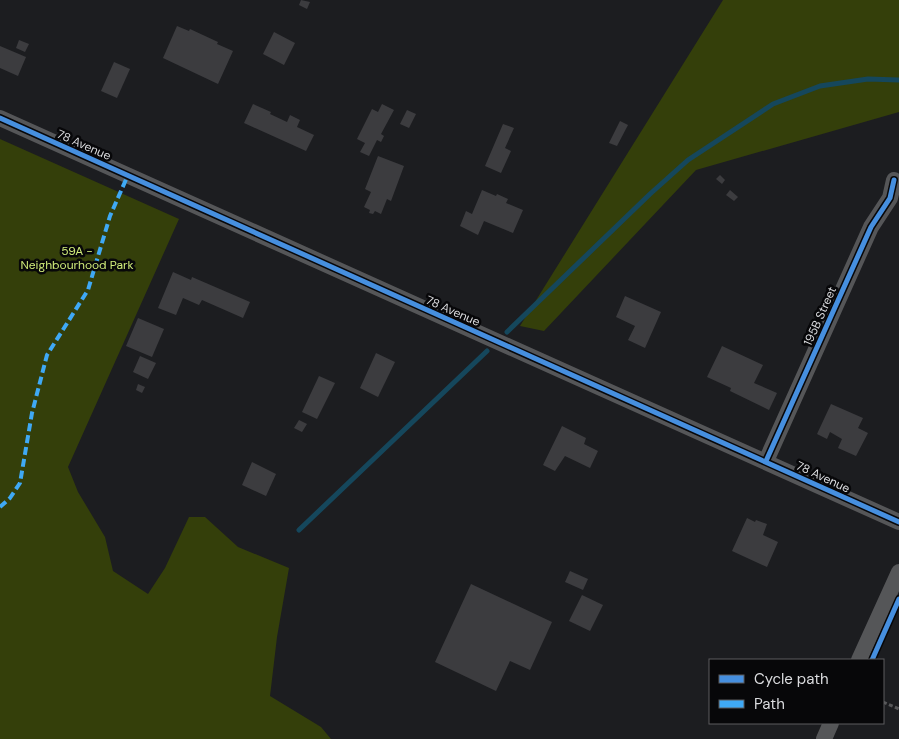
<svg xmlns="http://www.w3.org/2000/svg" width="899" height="739" viewBox="0 0 899 739" font-family="'DM Sans',sans-serif">
	<style>
		.green { fill: #343f0a }
		.lines { fill: none; stroke-linecap: round; stroke-linejoin: round }
		.stream { stroke: #15475c; stroke-width: 5 }
		.building { fill: #3c3c3f }
		.path { stroke: #58585a; stroke-width: 3; stroke-dasharray: 4 2.5; stroke-linecap: butt }
		.minor { stroke: #555658; stroke-width: 16 }
		.quiet { stroke: #3fa9f5; stroke-width: 4; stroke-dasharray: 8 4; stroke-linecap: butt }
		.cycleway-casing { stroke: #070709; stroke-width: 8 }
		.cycleway { stroke: #468fdf; stroke-width: 5 }
		.labels { text-anchor: middle; dominant-baseline: central; stroke-width: 5; stroke-linejoin: round; paint-order: stroke }
		.street-label { font-size: 12px; fill: #dbdcdf; stroke: #070709 }
		.park-label { font-size: 12px; fill: #cfeb79; stroke: #070709 }
	</style>
	<rect width="100%" height="100%" fill="#1c1d20"/>
	<g class="green">
		<polygon points="723,0 899,0 899,112 696,170 544,331 520,326"/>
		<polygon points="0,139 179,219 68,467 78,492 105,537 113,571 148,594 165,568 189,517 205,517 238,547 289,568 277,637 270,696 321,727 331,739 0,739"/>
	</g>
	<g class="lines">
		<g class="stream">
			<polyline points="507,332 650,194 688,160 773,104 820,86 868,79 899,80"/>
			<polyline points="299,530 487,351"/>
		</g>
	</g>
	<g class="building">
		<polygon points="301,0 310,2 307,9 299,5"/>
		<polygon points="177,26 189,31 190,29 218,42 217,44 233,51 218,84 163,58"/>
		<polygon points="274,32 295,43 284,65 263,54"/>
		<polygon points="19,40 29,44 25,52 16,48"/>
		<polygon points="0,46 26,57 18,76 0,68"/>
		<polygon points="114,62 130,69 117,98 101,91"/>
		<polygon points="253,104 271,112 270,114 287,122 290,115 300,120 297,127 314,135 306,151 244,123"/>
		<polygon points="382,104 394,110 381,134 384,136 381,142 377,140 369,156 360,152 365,143 357,139 372,109 378,112"/>
		<polygon points="407,110 416,114 409,128 400,124"/>
		<polygon points="620,121 628,125 617,146 609,143"/>
		<polygon points="503,124 514,128 505,148 511,151 501,173 485,166"/>
		<polygon points="378,156 404,166 391,201 387,199 381,214 375,211 373,214 369,213 370,210 364,207 371,192 365,189"/>
		<polygon points="720,175 725,180 722,184 716,179"/>
		<polygon points="482,190 496,196 497,194 508,199 506,203 523,210 513,233 484,221 478,235 460,226 466,211 472,214"/>
		<polygon points="730,190 738,197 734,201 726,195"/>
		<polygon points="173,272 191,280 192,277 250,302 243,318 202,300 199,305 183,298 176,315 158,308"/>
		<polygon points="625,296 661,312 645,348 628,340 635,326 616,317"/>
		<polygon points="138,318 164,329 152,357 126,346"/>
		<polygon points="722,346 763,365 754,383 777,393 769,410 730,391 731,388 707,377"/>
		<polygon points="376,353 395,362 378,397 360,388"/>
		<polygon points="140,356 156,363 148,379 133,372"/>
		<polygon points="319,376 335,383 317,419 302,412"/>
		<polygon points="138,384 145,387 142,393 136,390"/>
		<polygon points="831,404 863,418 858,428 868,433 856,456 838,448 842,439 830,432 827,439 817,434"/>
		<polygon points="299,420 307,424 302,432 294,428"/>
		<polygon points="562,426 586,438 584,444 598,451 590,468 565,456 555,471 543,465"/>
		<polygon points="252,462 276,474 266,496 242,485"/>
		<polygon points="747,518 755,522 756,520 767,524 763,535 778,542 767,567 732,551"/>
		<polygon points="570,571 588,579 583,590 565,582"/>
		<polygon points="471,584 552,622 530,670 510,661 496,691 435,662"/>
		<polygon points="582,595 603,605 590,631 569,621"/>
	</g>
	<g class="lines">
		<polyline class="path" points="883,702 899,709"/>
		<g class="minor">
			<polyline points="0,118 899,522"/>
			<polyline points="766,461 871,227 890,198 894,180"/>
			<polyline points="859,660 899,572"/>
			<polyline points="824,739 831,723"/>
		</g>
		<polyline class="quiet" points="0,507 10,498 20,483 32,413 47,355 88,290 110,216 128,175"/>
		<defs>
			<g id="cycleway">
				<polyline points="0,118 899,522"/>
				<polyline points="766,461 871,227 890,198 894,180"/>
				<polyline points="872,660 899,599"/>
			</g>
		</defs>
		<use href="#cycleway" class="cycleway-casing"/>
		<use href="#cycleway" class="cycleway"/>
	</g>
	<g class="labels">
		<g class="street-label">
			<text transform="translate(84 145) rotate(24)">78 Avenue</text>
			<text transform="translate(453 311) rotate(24)">78 Avenue</text>
			<text transform="translate(820 316) rotate(-66)">195B Street</text>
			<text transform="translate(823 477) rotate(25)">78 Avenue</text>
		</g>
		<g class="park-label">
			<text x="77" y="251">59A -<tspan x="77" dy="14">Neighbourhood Park</tspan></text>
		</g>
	</g>
	<rect x="709" y="659" width="175" height="65" fill="#070709" stroke="#5c5c5f"/>
	<rect x="719" y="675" width="25" height="8" fill="#468fdf" stroke="#5c5c5f"/>
	<text x="754" y="684" font-size="15" fill="#dbdcdf">Cycle path</text>
	<rect x="719" y="700" width="25" height="8" fill="#3fa9f5" stroke="#5c5c5f"/>
	<text x="754" y="709" font-size="15" fill="#dbdcdf">Path</text>
</svg>
